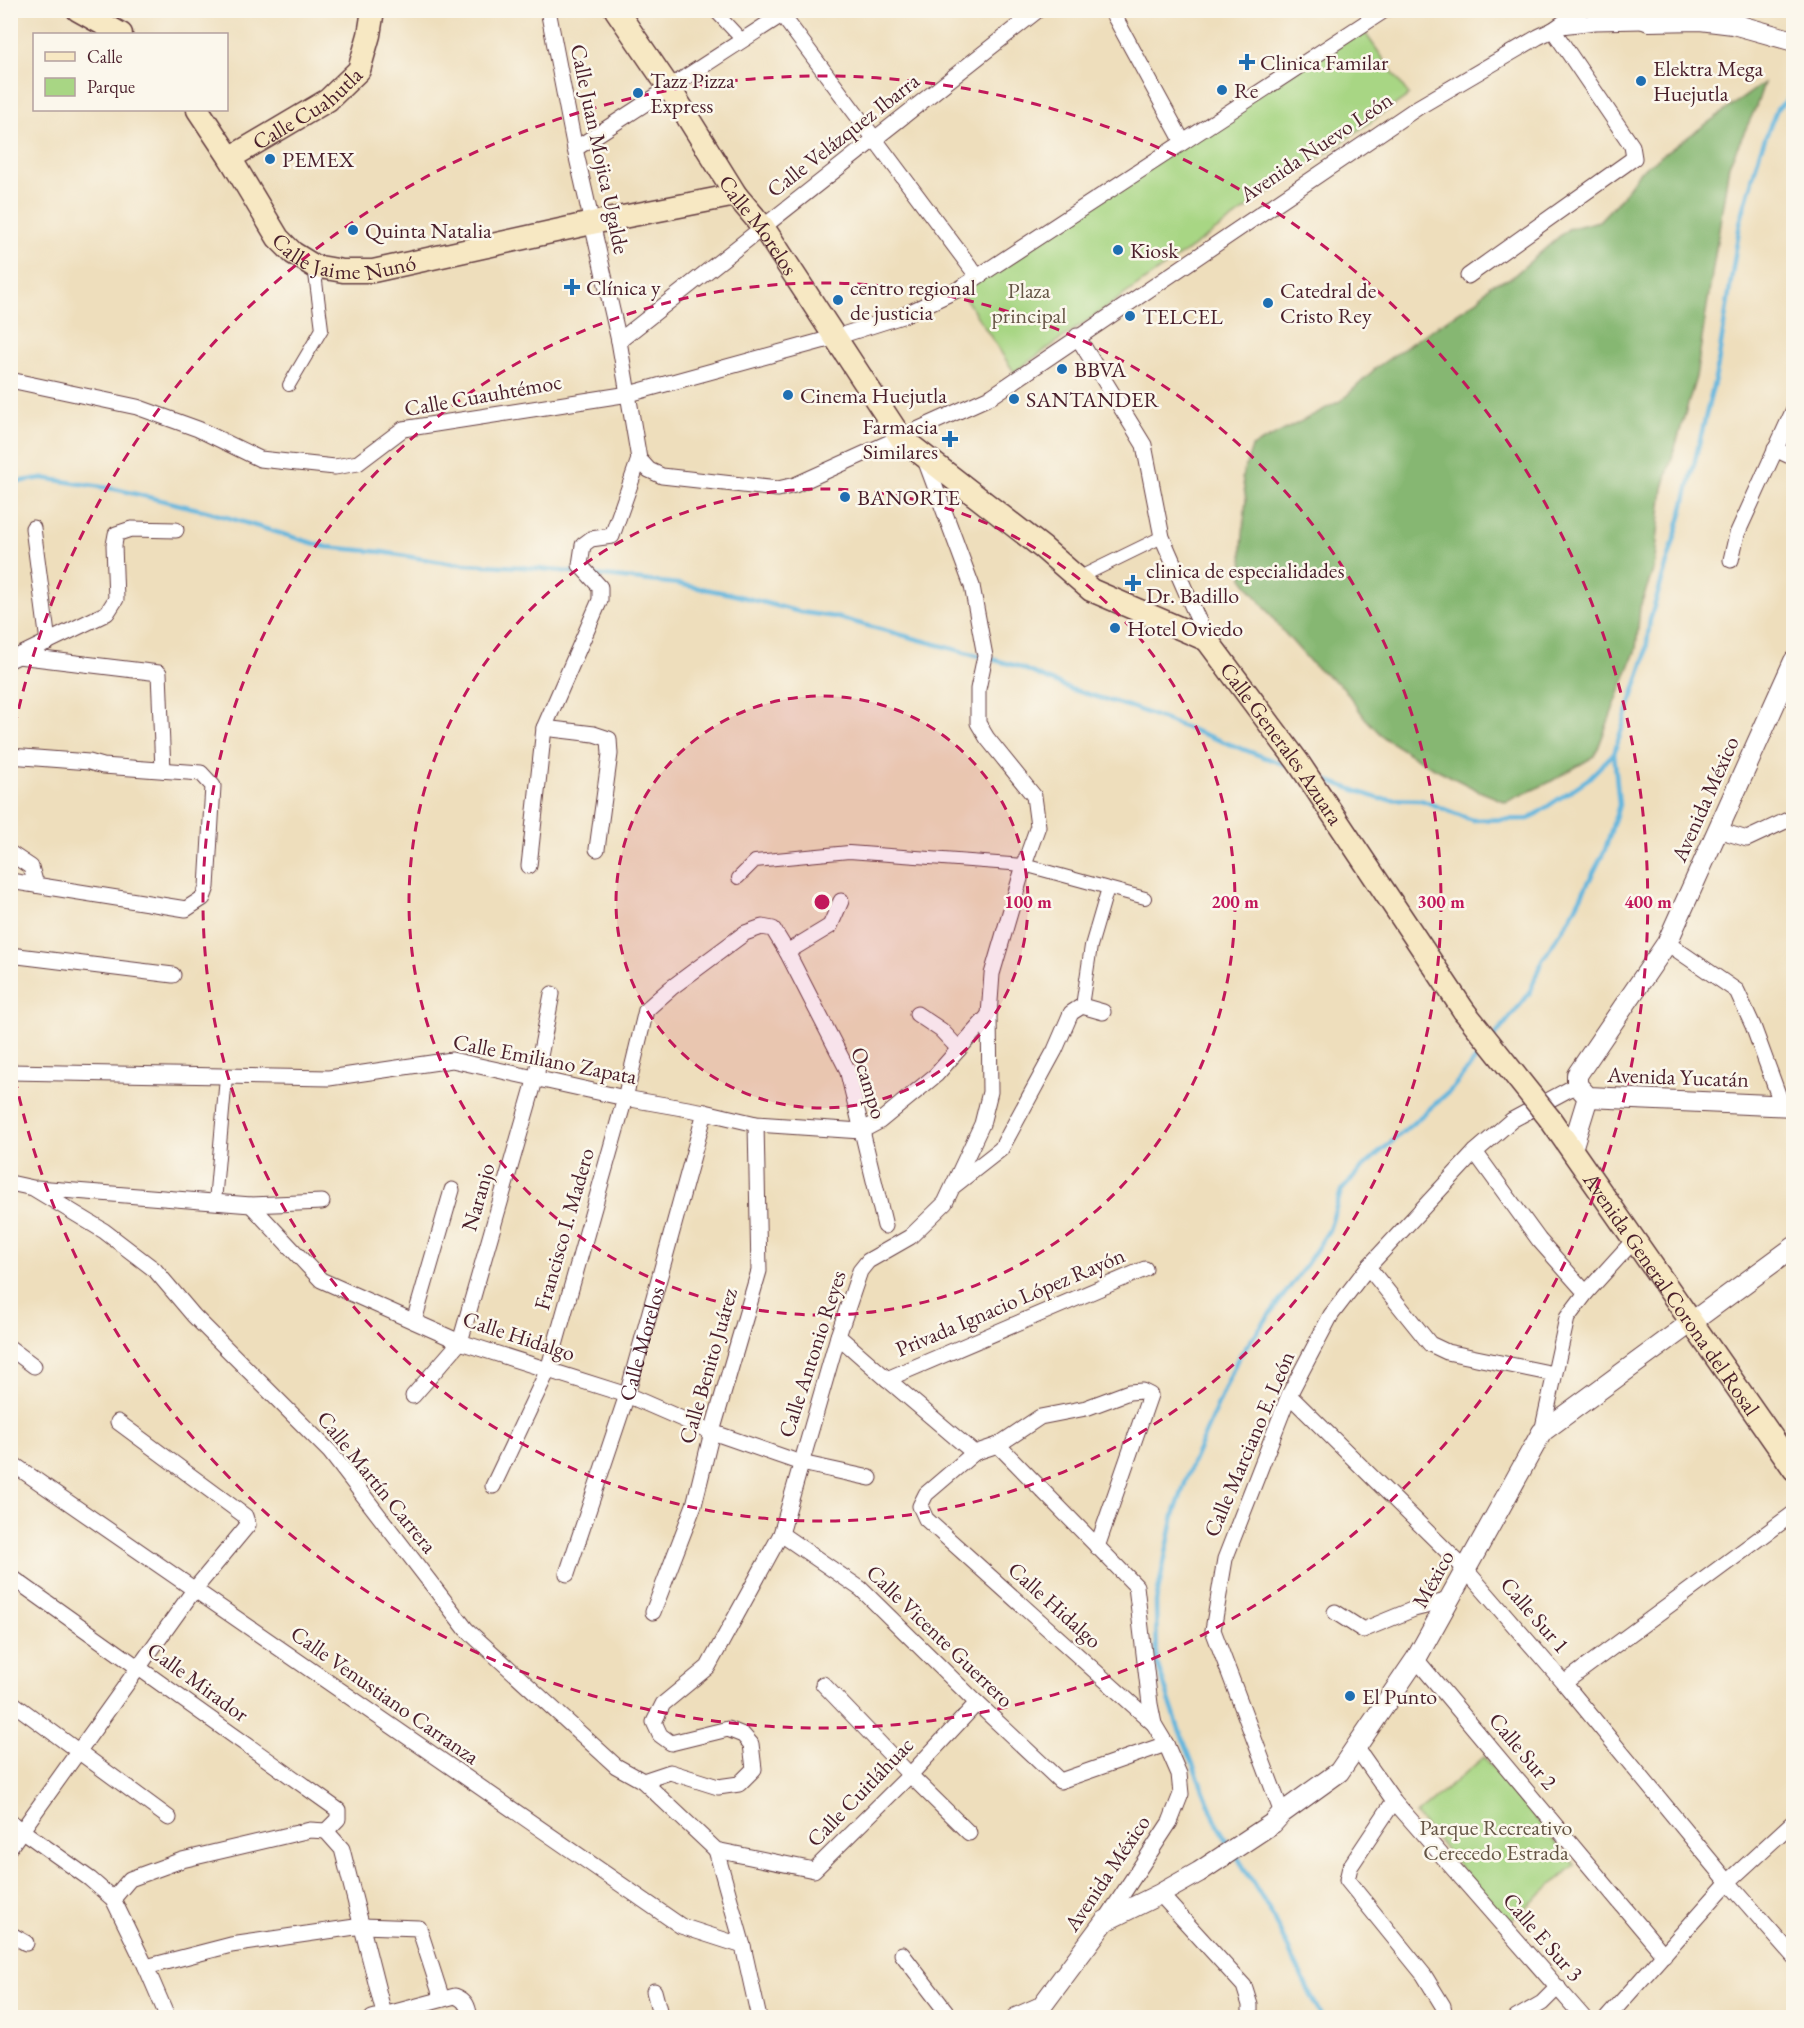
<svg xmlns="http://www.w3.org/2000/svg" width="1804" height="2028" viewBox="0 0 1804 2028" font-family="'EB Garamond',serif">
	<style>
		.green { fill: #a8d684; stroke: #797a58; stroke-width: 1.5 }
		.forest { fill: #86b772; stroke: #686b4e; stroke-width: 1.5 }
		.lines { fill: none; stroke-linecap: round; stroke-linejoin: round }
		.stream { stroke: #61b5dd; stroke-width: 4.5 }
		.pedestrian-casing { stroke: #633c41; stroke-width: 14 }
		.minor-casing { stroke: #633c41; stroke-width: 17 }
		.tertiary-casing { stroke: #633c41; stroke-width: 22 }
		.secondary-casing { stroke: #633c41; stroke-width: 25 }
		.pedestrian { stroke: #fff; stroke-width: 12 }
		.minor { stroke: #fff; stroke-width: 15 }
		.tertiary { stroke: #fff; stroke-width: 20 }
		.secondary { stroke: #f7e8c3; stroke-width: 22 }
		.secondary-bridge-casing { stroke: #633c41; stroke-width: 25; stroke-linecap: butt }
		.secondary-bridge { stroke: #f7e8c3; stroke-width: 22 }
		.ring { fill: none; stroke: #c2185b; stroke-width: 3; stroke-dasharray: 10 8 }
		.poi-dot { fill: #1f6fb2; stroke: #fbf7ec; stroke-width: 2 }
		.labels { text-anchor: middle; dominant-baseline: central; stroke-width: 5; stroke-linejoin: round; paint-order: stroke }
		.poi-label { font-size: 22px; fill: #4a1f2b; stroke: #fbf7ec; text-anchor: start }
		.street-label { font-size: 22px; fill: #4a1f2b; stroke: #fbf7ec }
		.park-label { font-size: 22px; fill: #665646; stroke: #fbf7ec }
		.centre { fill: #c2185b; stroke: #fbf7ec; stroke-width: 3 }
		.ring-label { font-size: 18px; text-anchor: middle; font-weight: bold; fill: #c2185b; stroke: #fbf7ec; stroke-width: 5; stroke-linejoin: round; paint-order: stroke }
	</style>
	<rect width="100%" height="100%" fill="#fbf7ec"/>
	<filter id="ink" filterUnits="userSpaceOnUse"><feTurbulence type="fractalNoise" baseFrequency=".0167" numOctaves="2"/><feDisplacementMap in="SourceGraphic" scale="12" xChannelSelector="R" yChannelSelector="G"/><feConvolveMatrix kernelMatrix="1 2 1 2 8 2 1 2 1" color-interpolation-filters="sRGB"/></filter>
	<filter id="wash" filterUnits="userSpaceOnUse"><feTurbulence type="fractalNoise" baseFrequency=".008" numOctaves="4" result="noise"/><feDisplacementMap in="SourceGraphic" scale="24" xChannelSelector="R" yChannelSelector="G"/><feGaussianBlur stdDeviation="1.35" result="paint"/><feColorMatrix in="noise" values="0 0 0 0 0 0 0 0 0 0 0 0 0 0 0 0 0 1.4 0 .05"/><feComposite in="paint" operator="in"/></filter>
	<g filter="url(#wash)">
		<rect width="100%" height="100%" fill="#eedebc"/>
		<g class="green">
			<polygon points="1361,27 1409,95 1014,372 961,292"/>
			<polygon points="1484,1757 1575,1865 1508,1923 1416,1815"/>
		</g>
		<polygon class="forest" points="1764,83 1756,107 1729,165 1696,377 1663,488 1654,568 1640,607 1636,649 1595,756 1548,783 1506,802 1479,791 1421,761 1384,738 1365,718 1343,687 1314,666 1282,630 1243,579 1242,547 1246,499 1242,477 1252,447 1342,400 1377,367 1428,332 1478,300 1490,285 1511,278 1568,229 1599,221 1620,199 1640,171"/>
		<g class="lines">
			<g class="stream">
				<polyline points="10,483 42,478 115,489 206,511 326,547 382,552 447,563 521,567 581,573"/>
				<polyline points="596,575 678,584 731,594 800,612 835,617 1017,666 1070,689 1131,707 1293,768"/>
				<polyline points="1318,777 1380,799 1421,800 1472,820 1529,819 1588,779 1614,753"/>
				<polyline points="1494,1037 1529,994 1542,960 1570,918 1605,850 1619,805 1614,753 1645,658 1650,620 1682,513 1717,370 1740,223 1760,151 1777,109 1794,94"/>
				<polyline points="1230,1846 1217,1824 1179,1729 1157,1663 1156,1601 1174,1515 1191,1466 1238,1358 1306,1265 1329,1230 1341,1191 1366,1164 1450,1091 1485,1048"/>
				<polyline points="1235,1853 1270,1911 1322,2018"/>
			</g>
		</g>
	</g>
	<g filter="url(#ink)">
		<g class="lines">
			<defs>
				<g id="pedestrian">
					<polyline points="714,10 743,41"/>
					<polyline points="289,385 322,329 314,266"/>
					<polyline points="1078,578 1162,537"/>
					<polyline points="738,878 755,861 849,852 1024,865 1145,898"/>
					<polyline points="1082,1006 1091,946 1108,888"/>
					<polyline points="215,1202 226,1077"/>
				</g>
				<g id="minor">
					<polyline points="548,10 575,149 619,341 639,459 649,470 662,476 778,489 795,485 992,396 1417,108 1538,37 1561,26 1595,22 1643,21"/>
					<polyline points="1111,10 1183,142"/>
					<polyline points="782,15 977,276"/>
					<polyline points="1710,20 1741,10"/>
					<polyline points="575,149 789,10"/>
					<polyline points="1468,276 1634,158 1632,146 1553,30 1581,10"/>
					<polyline points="1077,336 1144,445 1162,537 1207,640"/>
					<polyline points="619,341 1038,10"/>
					<polyline points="10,380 137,407 198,429 260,459 335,467 358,463 403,429 629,394 836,337 902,316 959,289 1385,10"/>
					<polyline points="1775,449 1794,458"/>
					<polyline points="33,528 48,642"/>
					<polyline points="1731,560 1737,534 1794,409"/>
					<polyline points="18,656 159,673 163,770"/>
					<polyline points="10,660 107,613 116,599 114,545 116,534 131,529 176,530"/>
					<polyline points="544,728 594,734 609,739 610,754 597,849"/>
					<polyline points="10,756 89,762 103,766 201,773 213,786 207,887 203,898 186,909 10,881"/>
					<polyline points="1718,830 1747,839 1794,817"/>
					<polyline points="10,853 31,867 36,885"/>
					<polyline points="529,866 544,728 600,600 600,587 580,565 583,545 591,539 612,536 639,459"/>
					<polyline points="1667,943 1737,991 1753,1026 1782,1105"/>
					<polyline points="787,952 830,926 841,901"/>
					<polyline points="10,955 173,975"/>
					<polyline points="917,1014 941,1030 959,1049"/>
					<polyline points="10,1072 329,1078 452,1060 625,1098 705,1112 756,1124 861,1131 880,1121 936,1075 989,1015"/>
					<polyline points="1475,1152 1539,1240 1586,1293"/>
					<polyline points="10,1183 33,1188 104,1231 155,1270 194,1316 330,1452 466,1629 616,1766 643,1781 716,1850 814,1870 910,1775 977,1703"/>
					<polyline points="955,1185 1001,1149 1055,1050 1071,1013 1082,1006 1103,1012"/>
					<polyline points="37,1188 251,1205 322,1202"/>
					<polyline points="251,1205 321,1280 460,1342 627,1395 712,1432 801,1463 870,1478"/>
					<polyline points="1368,1267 1430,1344 1447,1352 1554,1374"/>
					<polyline points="414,1321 452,1190"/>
					<polyline points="838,1336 887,1379 1145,1269"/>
					<polyline points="10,1348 34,1366"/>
					<polyline points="887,1379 974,1453"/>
					<polyline points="1289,1395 1466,1570 1564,1683 1728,1882 1794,1957"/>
					<polyline points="413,1396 460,1342 536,1077 552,994"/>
					<polyline points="1542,1432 1567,1318 1586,1293 1635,1239"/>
					<polyline points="998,1445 1136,1586 1150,1704 1154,1724 1166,1744 1179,1774 1181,1794 1170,1822 1105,1921"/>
					<polyline points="10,1462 681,1926 743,1946"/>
					<polyline points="493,1486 548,1370 625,1098 646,1010 671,988 745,933 762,927 773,929 787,952 847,1069 885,1226"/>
					<polyline points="781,1534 861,1589 977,1703 1060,1781 1166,1744"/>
					<polyline points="1097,1547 1150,1395 1142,1391 1129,1392 1086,1408 1040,1417 998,1445 974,1453 926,1494 920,1506 926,1519 1154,1724"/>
					<path id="s1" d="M567,1574L627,1395L705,1112"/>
					<polyline points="10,1576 338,1810 338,1819 326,1831"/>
					<polyline points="653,1612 694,1505 712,1432 759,1271 756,1124"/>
					<polyline points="1335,1612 1363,1630 1414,1609 1450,1600"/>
					<polyline points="1416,1659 1664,1955"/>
					<polyline points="1564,1683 1794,1513"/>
					<polyline points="823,1684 910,1775 969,1833"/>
					<polyline points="10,1701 169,1818"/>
					<polyline points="1356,1747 1394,1801 1584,2018"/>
					<polyline points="643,1781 670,1772 718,1787 739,1784 754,1769 751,1744 743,1735 728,1729 671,1743 660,1735 654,1722 663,1704 708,1667 781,1534 838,1336 860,1271 868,1261 910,1237 945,1203 982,1124 990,1092 989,1015 992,974 1024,865 1038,826 1034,796 987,738 978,723 978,689 985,656 972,586 924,457"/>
					<polyline points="1394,1801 1350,1867 1347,1880 1424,1975 1443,2006 1445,2018"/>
					<polyline points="1282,1813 1213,1630 1225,1559 1289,1395 1331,1315 1368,1267 1475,1152 1512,1120 1577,1085"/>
					<polyline points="10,1822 90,1879 113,1899 146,1967 168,2018"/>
					<polyline points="326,1831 342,1849 385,2018"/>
					<polyline points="10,1847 194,1590 248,1525 245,1516 118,1422"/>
					<polyline points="716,1850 743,1946 759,2018"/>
					<polyline points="1160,1894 1244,1986 1250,2005 1250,2018"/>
					<polyline points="113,1899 130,1879 182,1860 310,1830 326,1831"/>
					<polyline points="10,1934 26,1943"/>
					<polyline points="902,1954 951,2018"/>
					<polyline points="146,1967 231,1945 362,1926 419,1928 442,1999"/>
					<polyline points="654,1991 661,2018"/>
					<path d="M372,2018L455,1996C466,2000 468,2006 470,2018"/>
					<polyline points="1516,2018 1542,2003 1558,1987"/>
					<polyline points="1607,2018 1728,1882 1791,1824"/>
				</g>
				<g id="tertiary">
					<polyline points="1622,10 1649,21 1700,20 1733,24 1794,41"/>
					<polyline points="1794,661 1667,943 1577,1075 1577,1085 1588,1097 1794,1106"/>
					<polyline points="1572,1149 1588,1097"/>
					<polyline points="1016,2018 1041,2007"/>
					<polyline points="1036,2018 1041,2007 1105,1921 1160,1894 1199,1872 1273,1823 1282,1813 1339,1772 1416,1659 1542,1432 1794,1247"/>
				</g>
				<g id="secondary">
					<polyline points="78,10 121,34"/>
					<path id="s2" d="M616,10L670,89L736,195L763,227L901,438L1043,548L1091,590L1207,640L1298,762L1464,1011"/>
					<path id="s3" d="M198,110L230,158L278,238L293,253L314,266L343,271H373L592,223L736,195"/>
					<path id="s4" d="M230,158L328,100L359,70L369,35L373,10"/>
					<path id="s5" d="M1550,1119L1794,1469"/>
				</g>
			</defs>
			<use href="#pedestrian" class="pedestrian-casing"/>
			<use href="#minor" class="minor-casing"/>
			<use href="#tertiary" class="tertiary-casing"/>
			<use href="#secondary" class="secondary-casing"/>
			<use href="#pedestrian" class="pedestrian"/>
			<use href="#minor" class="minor"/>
			<use href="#tertiary" class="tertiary"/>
			<use href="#secondary" class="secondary"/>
			<defs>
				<polyline id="secondary-bridge" points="1464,1011 1550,1119"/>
			</defs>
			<use href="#secondary-bridge" class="secondary-bridge-casing"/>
			<use href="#secondary-bridge" class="secondary-bridge"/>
		</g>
	</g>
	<circle cx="822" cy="902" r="206" fill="#c2185b" fill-opacity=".12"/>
	<g class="ring">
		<circle cx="822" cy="902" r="206"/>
		<circle cx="822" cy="902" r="413"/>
		<circle cx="822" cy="902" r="619"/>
		<path d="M11 744A826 826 0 1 1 11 1060"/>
	</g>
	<g class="poi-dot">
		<path d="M1244 53h6v6h6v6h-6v6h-6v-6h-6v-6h6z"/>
		<circle cx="1641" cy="81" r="6"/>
		<circle cx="1222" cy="90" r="6"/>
		<circle cx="638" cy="93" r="6"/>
		<circle cx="270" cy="159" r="6"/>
		<circle cx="353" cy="230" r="6"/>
		<circle cx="1118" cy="250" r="6"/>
		<path d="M569 278h6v6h6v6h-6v6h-6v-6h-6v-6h6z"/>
		<circle cx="838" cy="300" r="6"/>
		<circle cx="1268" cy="303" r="6"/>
		<circle cx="1130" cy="316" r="6"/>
		<circle cx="1062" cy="369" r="6"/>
		<circle cx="788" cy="395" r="6"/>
		<circle cx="1014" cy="399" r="6"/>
		<path d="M947 430h6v6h6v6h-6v6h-6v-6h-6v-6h6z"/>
		<circle cx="845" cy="497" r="6"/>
		<path d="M1130 574h6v6h6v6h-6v6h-6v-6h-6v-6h6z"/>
		<circle cx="1115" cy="628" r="6"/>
		<circle cx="1350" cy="1696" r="6"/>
	</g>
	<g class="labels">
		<g class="poi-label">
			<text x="1260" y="62">Clinica Familar</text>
			<text x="1653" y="68">Elektra Mega<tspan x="1653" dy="25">Huejutla</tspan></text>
			<text x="650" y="80">Tazz Pizza<tspan x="650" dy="25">Express</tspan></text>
			<text x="1234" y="90">Re</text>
			<text x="282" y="159">PEMEX</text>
			<text x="365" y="230">Quinta Natalia</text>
			<text x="1130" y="250">Kiosk</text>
			<text x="586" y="287">Clínica y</text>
			<text x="850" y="287">centro regional<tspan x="850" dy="25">de justicia</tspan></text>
			<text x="1280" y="290">Catedral de<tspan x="1280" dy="25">Cristo Rey</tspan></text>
			<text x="1142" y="316">TELCEL</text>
			<text x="1074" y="369">BBVA</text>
			<text x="800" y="395">Cinema Huejutla</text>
			<text x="1026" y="399">SANTANDER</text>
			<text x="938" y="426" text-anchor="end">Farmacia<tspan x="938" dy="25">Similares</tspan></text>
			<text x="857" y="497">BANORTE</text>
			<text x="1146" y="570">clinica de especialidades<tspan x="1146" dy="25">Dr. Badillo</tspan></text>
			<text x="1127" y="628">Hotel Oviedo</text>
			<text x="1362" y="1696">El Punto</text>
		</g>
		<g class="street-label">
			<text stroke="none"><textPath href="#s4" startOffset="92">Calle Cuahutla</textPath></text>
			<text transform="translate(843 135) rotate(-38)">Calle Velázquez Ibarra</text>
			<text transform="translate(1316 147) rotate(-34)">Avenida Nuevo León</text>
			<text transform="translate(600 149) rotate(78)">Calle Juan Mojica Ugalde</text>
			<text stroke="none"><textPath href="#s2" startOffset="258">Calle Morelos</textPath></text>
			<text stroke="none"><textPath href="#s3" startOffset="224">Calle Jaime Nunó</textPath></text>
			<text transform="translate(483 395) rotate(-10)">Calle Cuauhtémoc</text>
			<text stroke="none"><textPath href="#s2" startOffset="1012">Calle Generales Azuara</textPath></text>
			<text transform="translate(1705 799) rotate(-66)">Avenida México</text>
			<text transform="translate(545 1059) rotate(11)">Calle Emiliano Zapata</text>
			<text transform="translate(1678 1077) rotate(2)">Avenida Yucatán</text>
			<text transform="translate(869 1083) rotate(73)">Ocampo</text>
			<text transform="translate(478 1197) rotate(-74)">Naranjo</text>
			<text transform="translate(564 1229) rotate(-74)">Francisco I. Madero</text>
			<text stroke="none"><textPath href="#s5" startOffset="213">Avenida General Corona del Rosal</textPath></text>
			<text transform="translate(1010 1302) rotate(-23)">Privada Ignacio López Rayón</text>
			<text transform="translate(519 1336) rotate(18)">Calle Hidalgo</text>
			<text stroke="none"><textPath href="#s1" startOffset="242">Calle Morelos</textPath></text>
			<text transform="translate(812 1354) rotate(-72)">Calle Antonio Reyes</text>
			<text transform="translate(708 1366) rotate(-74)">Calle Benito Juárez</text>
			<text transform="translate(1249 1444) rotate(-67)">Calle Marciano E. León</text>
			<text transform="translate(377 1482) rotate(51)">Calle Martín Carrera</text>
			<text transform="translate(1433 1579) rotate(-61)">México</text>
			<text transform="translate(1055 1605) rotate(42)">Calle Hidalgo</text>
			<text transform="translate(1535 1615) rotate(49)">Calle Sur 1</text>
			<text transform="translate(940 1636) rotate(44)">Calle Vicente Guerrero</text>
			<text transform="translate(198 1682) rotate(36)">Calle Mirador</text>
			<text transform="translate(385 1695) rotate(35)">Calle Venustiano Carranza</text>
			<text transform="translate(1523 1751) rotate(50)">Calle Sur 2</text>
			<text transform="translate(860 1792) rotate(-46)">Calle Cuitláhuac</text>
			<text transform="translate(1107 1873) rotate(-56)">Avenida México</text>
			<text transform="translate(1543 1937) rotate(49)">Calle E Sur 3</text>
		</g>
		<g class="park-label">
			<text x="1029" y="290">Plaza<tspan x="1029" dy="25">principal</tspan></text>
			<text x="1496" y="1827">Parque Recreativo<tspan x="1496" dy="25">Cerecedo Estrada</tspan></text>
		</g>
	</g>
	<circle cx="822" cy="902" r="9" class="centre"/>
	<g class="ring-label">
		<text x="1028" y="908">100 m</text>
		<text x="1235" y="908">200 m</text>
		<text x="1441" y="908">300 m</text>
		<text x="1648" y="908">400 m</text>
	</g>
	<rect width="1804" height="2028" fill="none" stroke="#fbf7ec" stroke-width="36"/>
	<rect x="33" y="33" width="195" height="78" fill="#fbf7ec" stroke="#b4a19f" stroke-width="1.5"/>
	<rect x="45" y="52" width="30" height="9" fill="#f7e8c3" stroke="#b4a19f" stroke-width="1.5"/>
	<text x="87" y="63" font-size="18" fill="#4a1f2b">Calle</text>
	<rect x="45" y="78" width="30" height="18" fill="#a8d684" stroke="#b4a19f" stroke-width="1.5"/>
	<text x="87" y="93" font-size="18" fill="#4a1f2b">Parque</text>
</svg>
